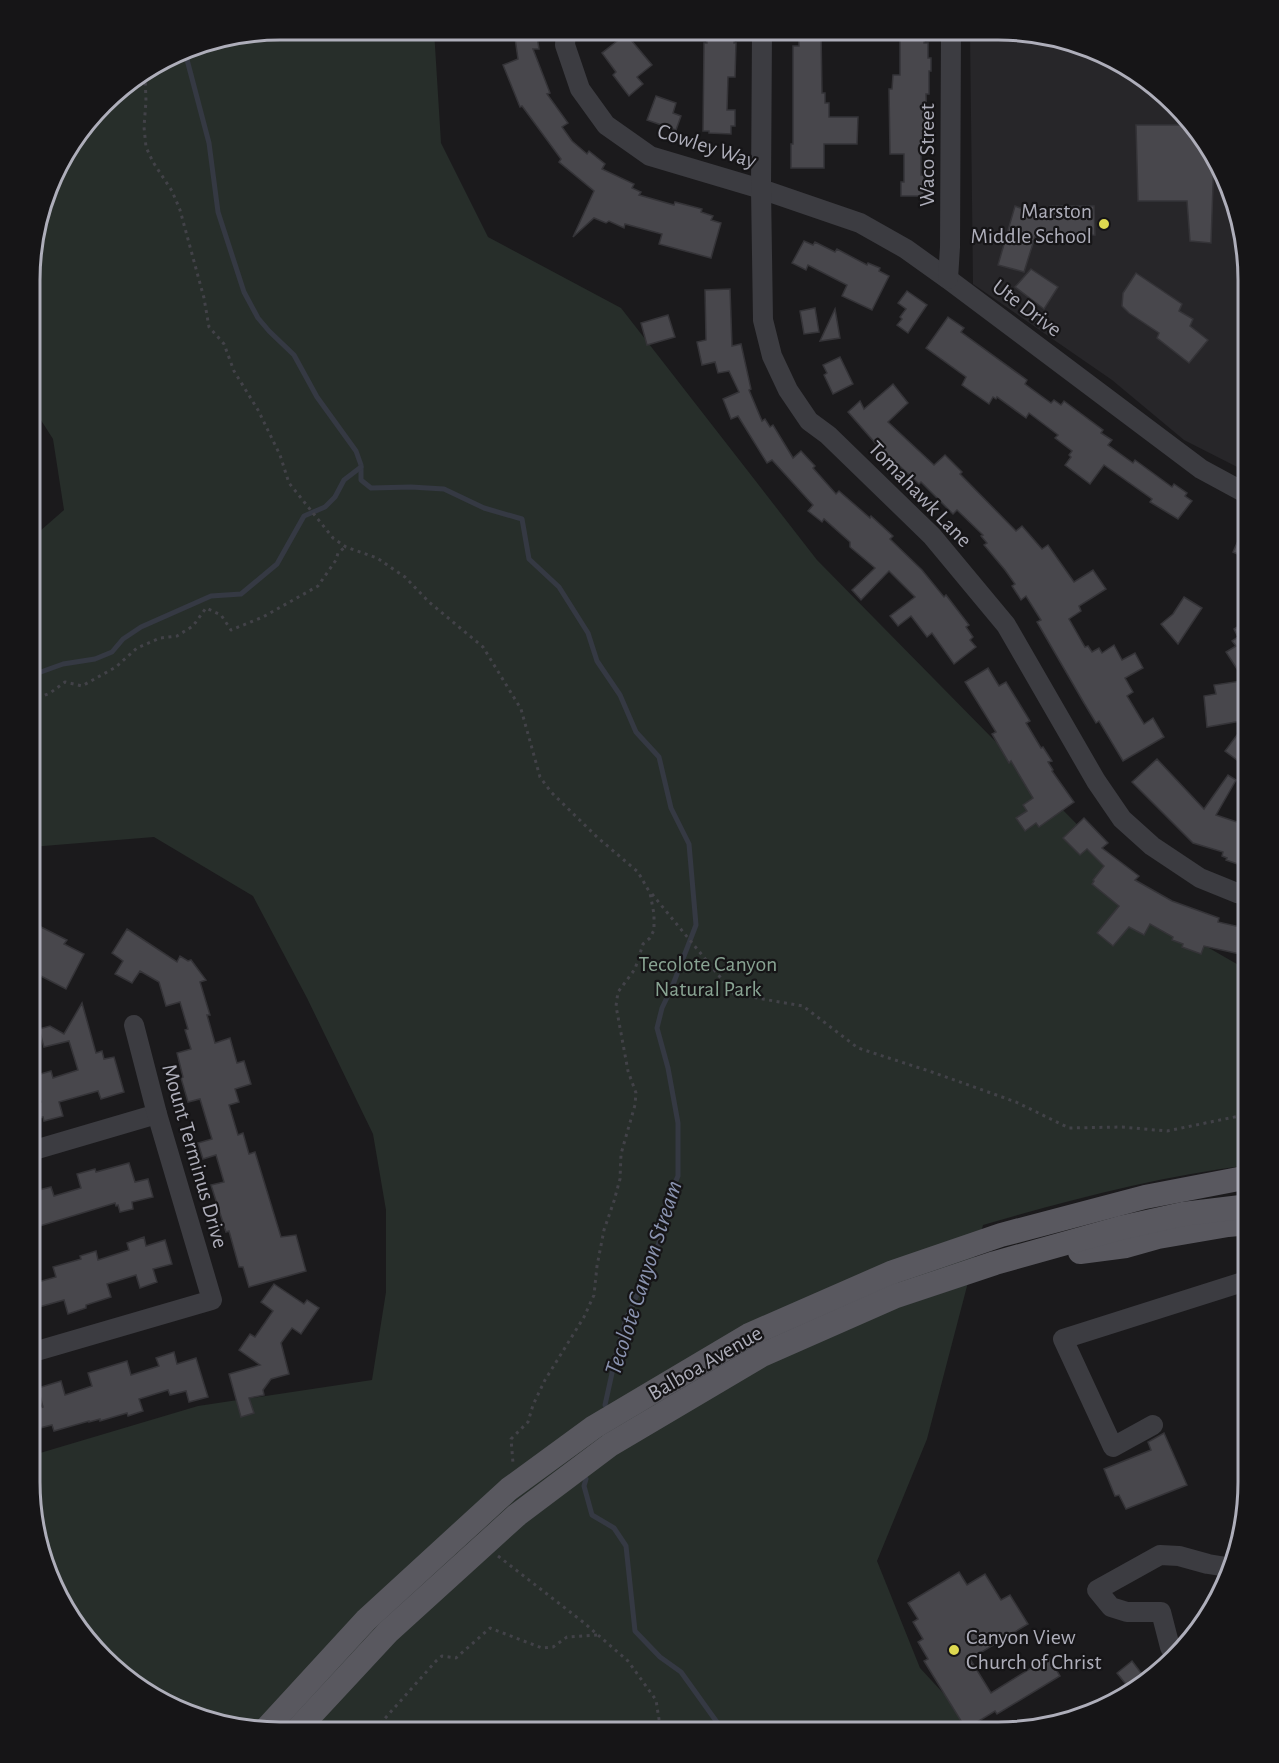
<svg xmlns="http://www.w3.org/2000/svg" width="1279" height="1763" viewBox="0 0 1279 1763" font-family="'Alegreya Sans',sans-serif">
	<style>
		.built { fill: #272629 }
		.green { fill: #272e2a }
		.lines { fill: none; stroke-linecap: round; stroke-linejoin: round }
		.stream { stroke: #353943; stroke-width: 5 }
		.building { fill: #48474c; stroke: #353438; stroke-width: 1.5 }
		.path { stroke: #424248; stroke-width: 3; stroke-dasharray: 3 4.5; stroke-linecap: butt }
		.minor { stroke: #3c3c41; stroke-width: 20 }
		.major { stroke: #59585f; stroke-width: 24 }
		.poi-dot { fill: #ded950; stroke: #161517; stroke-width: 2 }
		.labels { text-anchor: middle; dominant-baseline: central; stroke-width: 4.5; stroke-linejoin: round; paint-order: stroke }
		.street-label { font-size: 22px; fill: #aeaeba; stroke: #161517 }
		.poi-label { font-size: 22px; fill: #aeaeba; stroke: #161517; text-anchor: end }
		.park-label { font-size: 22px; fill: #88a392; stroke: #161517 }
		.water-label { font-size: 24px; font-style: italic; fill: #8a93b0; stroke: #161517 }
		.rim { fill: none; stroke: #aeaeba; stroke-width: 3 }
	</style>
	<rect width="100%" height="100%" fill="#1b1a1c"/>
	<polygon class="built" points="970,32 1032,32 1138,72 1187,115 1223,169 1249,280 1249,473 1184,440 1112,380 973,284"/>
	<path class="green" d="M280,30H434L441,143L488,237L621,308L817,560L1113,861L1209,948L1249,971V1165C1157,1177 1072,1199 983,1225L927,1439L877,1561L920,1668L968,1720L1027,1727L999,1733L248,1731L141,1691L92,1648L56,1594L30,1483V1456L198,1406L372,1380L386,1292V1210L373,1134L307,998L253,896L154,837L31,847L32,538L64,510L53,439L32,406V247L63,155L115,92L199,43Z"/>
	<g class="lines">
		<g class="stream">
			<polyline points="185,52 209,143 218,212 244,292 258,318 269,331 294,355 317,397 356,451 361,465 361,480 371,488 411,487 444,489 484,508 522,519 529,559 559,587 588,633 597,661 620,695 636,732 659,757 671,808 689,844 696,925 672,987 662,1008 657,1028 668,1068 678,1123 678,1176 666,1204 665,1227 648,1271 626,1319 616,1355 605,1405"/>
			<polyline points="31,677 38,673 63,664 95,659 112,652 123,639 141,627 211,596 241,594 277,564 304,516 325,507 335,497 344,480 361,467"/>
			<polyline points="586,1479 584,1486 592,1515 614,1528 626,1546 635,1631 660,1657 681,1672 724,1732"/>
		</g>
	</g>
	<g class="building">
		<polygon points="514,31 536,31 539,49 533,49 550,93 547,94 568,123 562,127 572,141 587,154 589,151 605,164 602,169 634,184 632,188 641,192 639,195 674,205 675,202 702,209 701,212 713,216 711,220 721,223 711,258 659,244 662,234 625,224 624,228 609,221 606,223 594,218 573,237 594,191 559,162 561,159 522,106 520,107 503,65 518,59"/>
		<polygon points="707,31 734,31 734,43 736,43 735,77 728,77 727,110 735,110 735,126 731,126 731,134 709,133 709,131 703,131 704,43 707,43"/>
		<polygon points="799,32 821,32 822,93 825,93 825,103 829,103 829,117 858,117 857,144 824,144 824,168 791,168 791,144 793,144 793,46 799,46"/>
		<polygon points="626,34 652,65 637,77 643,84 629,96 613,75 616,72 602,53"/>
		<polygon points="900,35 924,35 924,43 928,43 928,58 931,58 931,71 929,71 929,94 926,94 927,132 925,132 925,144 921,144 921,175 924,175 924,196 901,196 901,182 904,182 904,154 890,154 889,89 892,89 893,75 900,75"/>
		<polygon points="656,96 676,103 673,113 681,116 676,130 647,120"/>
		<polygon points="1136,125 1193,125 1214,156 1211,243 1190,241 1187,201 1138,201"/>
		<polygon points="1015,206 1049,219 1050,206 1094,206 1095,235 1035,237 1024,272 998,265"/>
		<polygon points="804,241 813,245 815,242 835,252 837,249 867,265 868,263 880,268 879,271 889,276 872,310 842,296 847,285 808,265 806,270 792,263"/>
		<polygon points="1031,269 1058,287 1044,309 1015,287"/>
		<polygon points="1136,273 1182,304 1179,311 1193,319 1190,326 1208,340 1189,363 1157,338 1159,333 1129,313 1122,306 1123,293"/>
		<polygon points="730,289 732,346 741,344 751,389 749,390 762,421 765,419 770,427 773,425 793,458 801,451 815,466 813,468 836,494 839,491 870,518 871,516 893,536 890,539 922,570 944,597 946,595 969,625 966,627 973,637 970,640 976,647 954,664 932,633 927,637 911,616 898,626 890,616 915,597 889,571 861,600 852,590 875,568 850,547 850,542 824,519 822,522 808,511 813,505 772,460 767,463 738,416 731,419 723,399 739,392 729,371 718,373 715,362 702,365 697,342 706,340 705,290"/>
		<polygon points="907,291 927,305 908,333 897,325 902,319 900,317 906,309 898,303"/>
		<polygon points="815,308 819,332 804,334 800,311"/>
		<polygon points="835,309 840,338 820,341"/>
		<polygon points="668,315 675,337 647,345 641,323"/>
		<polygon points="948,317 964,328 961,332 1027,380 1025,384 1051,403 1054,400 1061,405 1064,401 1103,430 1101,433 1112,440 1108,445 1133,463 1135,460 1172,487 1174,484 1187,493 1185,496 1192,501 1178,519 1150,502 1152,499 1104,465 1090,484 1065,465 1071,457 1069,455 1072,451 1055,438 1058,435 1029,413 1026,418 997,397 996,399 993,397 989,404 962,385 966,377 926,348"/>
		<polygon points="840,357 853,384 833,394 824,375 827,373 823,365"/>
		<polygon points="893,384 908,403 888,422 934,465 945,455 962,472 960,474 1016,531 1022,526 1042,549 1048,545 1074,582 1093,570 1106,589 1079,606 1081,611 1069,619 1085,647 1088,646 1092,652 1099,648 1102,653 1114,645 1122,660 1135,653 1143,668 1125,678 1133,692 1127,696 1144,724 1153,718 1164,737 1123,761 1099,721 1096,723 1084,703 1037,622 1041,620 1026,596 1021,600 1012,586 1015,584 1005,570 984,545 987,543 981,536 983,535 957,510 953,514 921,482 919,484 876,444 848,412 860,401 864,409"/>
		<polygon points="1249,516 1249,559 1233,552"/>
		<polygon points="1184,597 1202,608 1178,644 1161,624 1173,614"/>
		<polygon points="1249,620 1249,666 1239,672 1226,652 1236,646 1232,641 1238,637 1234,629"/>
		<polygon points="988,668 999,686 1006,682 1030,721 1026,723 1041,748 1043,747 1052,761 1048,762 1053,770 1052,771 1074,802 1039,827 1036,823 1025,831 1016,818 1027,811 1023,805 1033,798 1011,761 1009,763 992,734 996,732 965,682"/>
		<polygon points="1241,681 1247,720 1207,727 1204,696 1216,694 1214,685"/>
		<polygon points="1249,719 1249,762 1241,756 1237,760 1225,751"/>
		<polygon points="1157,759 1204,809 1228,775 1236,780 1216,815 1249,826 1249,868 1226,860 1227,858 1222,856 1223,852 1193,843 1132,782"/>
		<polygon points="1084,818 1108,843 1102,848 1139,876 1135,880 1172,901 1219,918 1218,922 1249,929 1249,956 1204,946 1201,954 1182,947 1183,944 1172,940 1173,937 1150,924 1144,935 1129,927 1113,946 1097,933 1119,906 1092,884 1094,881 1093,880 1104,866 1087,849 1080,855 1063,838"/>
		<polygon points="39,926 67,940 64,944 84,954 66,989 31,971 31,942"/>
		<polygon points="127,929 177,962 180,956 188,961 191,960 206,980 200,982 210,1015 207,1015 215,1043 230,1038 237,1063 244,1061 251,1084 235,1089 239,1102 229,1105 238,1135 243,1133 249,1154 255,1152 281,1237 296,1235 306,1271 249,1287 243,1267 239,1267 229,1231 226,1232 211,1185 224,1182 216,1155 203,1159 198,1143 212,1139 200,1099 188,1102 181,1078 183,1077 177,1053 191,1049 185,1030 188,1029 180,1002 166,1006 159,982 140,971 132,983 115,974 123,961 112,953"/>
		<polygon points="82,1003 96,1053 102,1051 104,1059 114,1057 124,1092 101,1099 98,1091 59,1102 63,1116 44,1121 43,1117 31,1120 31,1104 41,1102 35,1083 39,1082 37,1075 51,1071 53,1078 78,1070 69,1041 44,1047 39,1029 50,1026 64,1034"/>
		<polygon points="129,1163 135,1182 148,1179 153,1197 132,1202 133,1209 120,1212 118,1205 116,1206 115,1203 30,1229 31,1192 51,1187 54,1196 81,1188 77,1174 95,1169 96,1172"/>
		<polygon points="144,1237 146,1246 165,1240 172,1264 153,1269 157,1282 140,1288 136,1275 107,1284 111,1297 86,1305 86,1308 68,1314 64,1300 39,1307 33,1285 38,1284 38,1282 56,1277 53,1267 81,1259 80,1256 96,1251 98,1260 129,1250 127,1243"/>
		<polygon points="274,1284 304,1304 307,1300 319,1308 301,1334 292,1328 281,1343 289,1374 271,1379 263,1390 264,1395 249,1398 254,1413 241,1417 229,1374 260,1365 239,1350 250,1334 255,1337 273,1311 261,1302"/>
		<polygon points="174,1352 177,1364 196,1358 208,1397 189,1402 186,1391 170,1395 168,1390 139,1399 143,1411 128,1416 127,1413 100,1421 100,1419 89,1422 89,1421 54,1431 52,1425 36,1429 31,1411 43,1407 38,1388 61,1381 65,1395 92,1386 88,1373 127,1361 131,1375 159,1366 156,1358"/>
		<polygon points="1164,1433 1187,1485 1126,1509 1119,1495 1115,1496 1104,1469 1151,1450 1148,1442"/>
		<polygon points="959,1572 967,1585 985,1574 1001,1600 1010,1595 1028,1624 970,1659 991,1693 1049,1657 1060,1676 997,1714 995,1711 966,1729 924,1661 928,1659 918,1642 923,1639 913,1622 918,1619 908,1603"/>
		<polygon points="1132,1661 1148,1682 1132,1692 1117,1673"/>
	</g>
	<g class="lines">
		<g class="path">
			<polyline points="145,75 146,101 144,127 146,147 153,162 172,191 180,210 204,298 209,327 224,344 234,371 258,410 280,455 289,483 333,538 346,547 377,558 405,577 429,602 483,647 521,709 540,777 551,792 597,837 638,872 650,893 654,914 654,930 650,938 643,944 635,969 618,992 616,1006 628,1071 636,1093 635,1105 621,1154 620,1179 614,1201 604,1230 597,1266 594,1295 584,1317 545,1380 533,1405 528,1422 511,1439 513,1463"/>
			<polyline points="31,701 50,693 65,682 82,686 116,667 137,648 160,638 177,636 193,626 206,608 221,615 231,630 263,617 318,586 336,560 338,553 345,547"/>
			<polyline points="652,894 734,994 803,1006 858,1048 932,1072 1016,1102 1069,1128 1122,1127 1167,1131 1249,1114"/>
			<polyline points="498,1556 583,1622 628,1661 656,1700 661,1732"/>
			<polyline points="367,1731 380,1724 436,1661 442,1656 456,1658 490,1628 542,1648 553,1647 567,1637 597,1635"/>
		</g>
		<g class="minor">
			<polyline points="566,31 565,45 580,89 606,125 650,156 761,189 860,223 906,249 948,279 1201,469 1249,495"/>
			<polyline points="762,31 761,189 763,320 772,356 788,390 809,421 828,435 932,536 1006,625 1096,781 1122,819 1152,846 1200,878 1237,893 1249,896"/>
			<polyline points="948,279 950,247 951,32"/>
			<polyline points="31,1151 157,1114"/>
			<polyline points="30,1353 212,1300 157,1114 134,1025"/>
			<polyline points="1153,1425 1113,1447 1063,1339 1249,1280"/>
			<polyline points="1176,1657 1170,1647 1161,1612 1127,1612 1111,1607 1097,1590 1160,1555 1179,1556 1208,1564 1233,1568"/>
		</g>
		<g class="major">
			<polyline points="1080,1252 1126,1246 1158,1237 1228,1225 1249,1223"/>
			<polyline points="264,1731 366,1620 509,1489 594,1427 749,1335 893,1272 1001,1235 1145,1197 1249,1177"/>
			<polyline points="296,1731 388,1632 517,1515 610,1445 762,1355 896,1296 995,1263 1120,1228 1183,1214 1249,1206"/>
		</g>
	</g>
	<g class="poi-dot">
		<circle cx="1104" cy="224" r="6"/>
		<circle cx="954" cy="1650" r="6"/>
	</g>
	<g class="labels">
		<g class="street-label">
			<text transform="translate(707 146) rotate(18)">Cowley Way</text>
			<text transform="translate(927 155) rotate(-90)">Waco Street</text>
			<text transform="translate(1027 308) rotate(37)">Ute Drive</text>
			<text transform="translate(920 494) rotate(46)">Tomahawk Lane</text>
			<text transform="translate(195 1156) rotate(74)">Mount Terminus Drive</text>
			<text transform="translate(705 1363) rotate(-30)">Balboa Avenue</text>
		</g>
		<g class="poi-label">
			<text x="1092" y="211">Marston<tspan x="1092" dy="25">Middle School</tspan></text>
			<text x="966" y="1637" text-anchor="start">Canyon View<tspan x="966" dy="25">Church of Christ</tspan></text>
		</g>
		<g class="park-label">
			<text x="708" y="964">Tecolote Canyon<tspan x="708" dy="25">Natural Park</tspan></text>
		</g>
		<g class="water-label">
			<text transform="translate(644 1278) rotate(-72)">Tecolote Canyon Stream</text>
		</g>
	</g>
	<path d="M0 0H1279V1763H0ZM280 40H998A240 240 0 0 1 1238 280V1482A240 240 0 0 1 998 1722H280A240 240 0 0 1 40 1482V280A240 240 0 0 1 280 40Z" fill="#161517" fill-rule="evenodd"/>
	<path class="rim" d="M280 40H998A240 240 0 0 1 1238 280V1482A240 240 0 0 1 998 1722H280A240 240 0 0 1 40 1482V280A240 240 0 0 1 280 40Z"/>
</svg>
